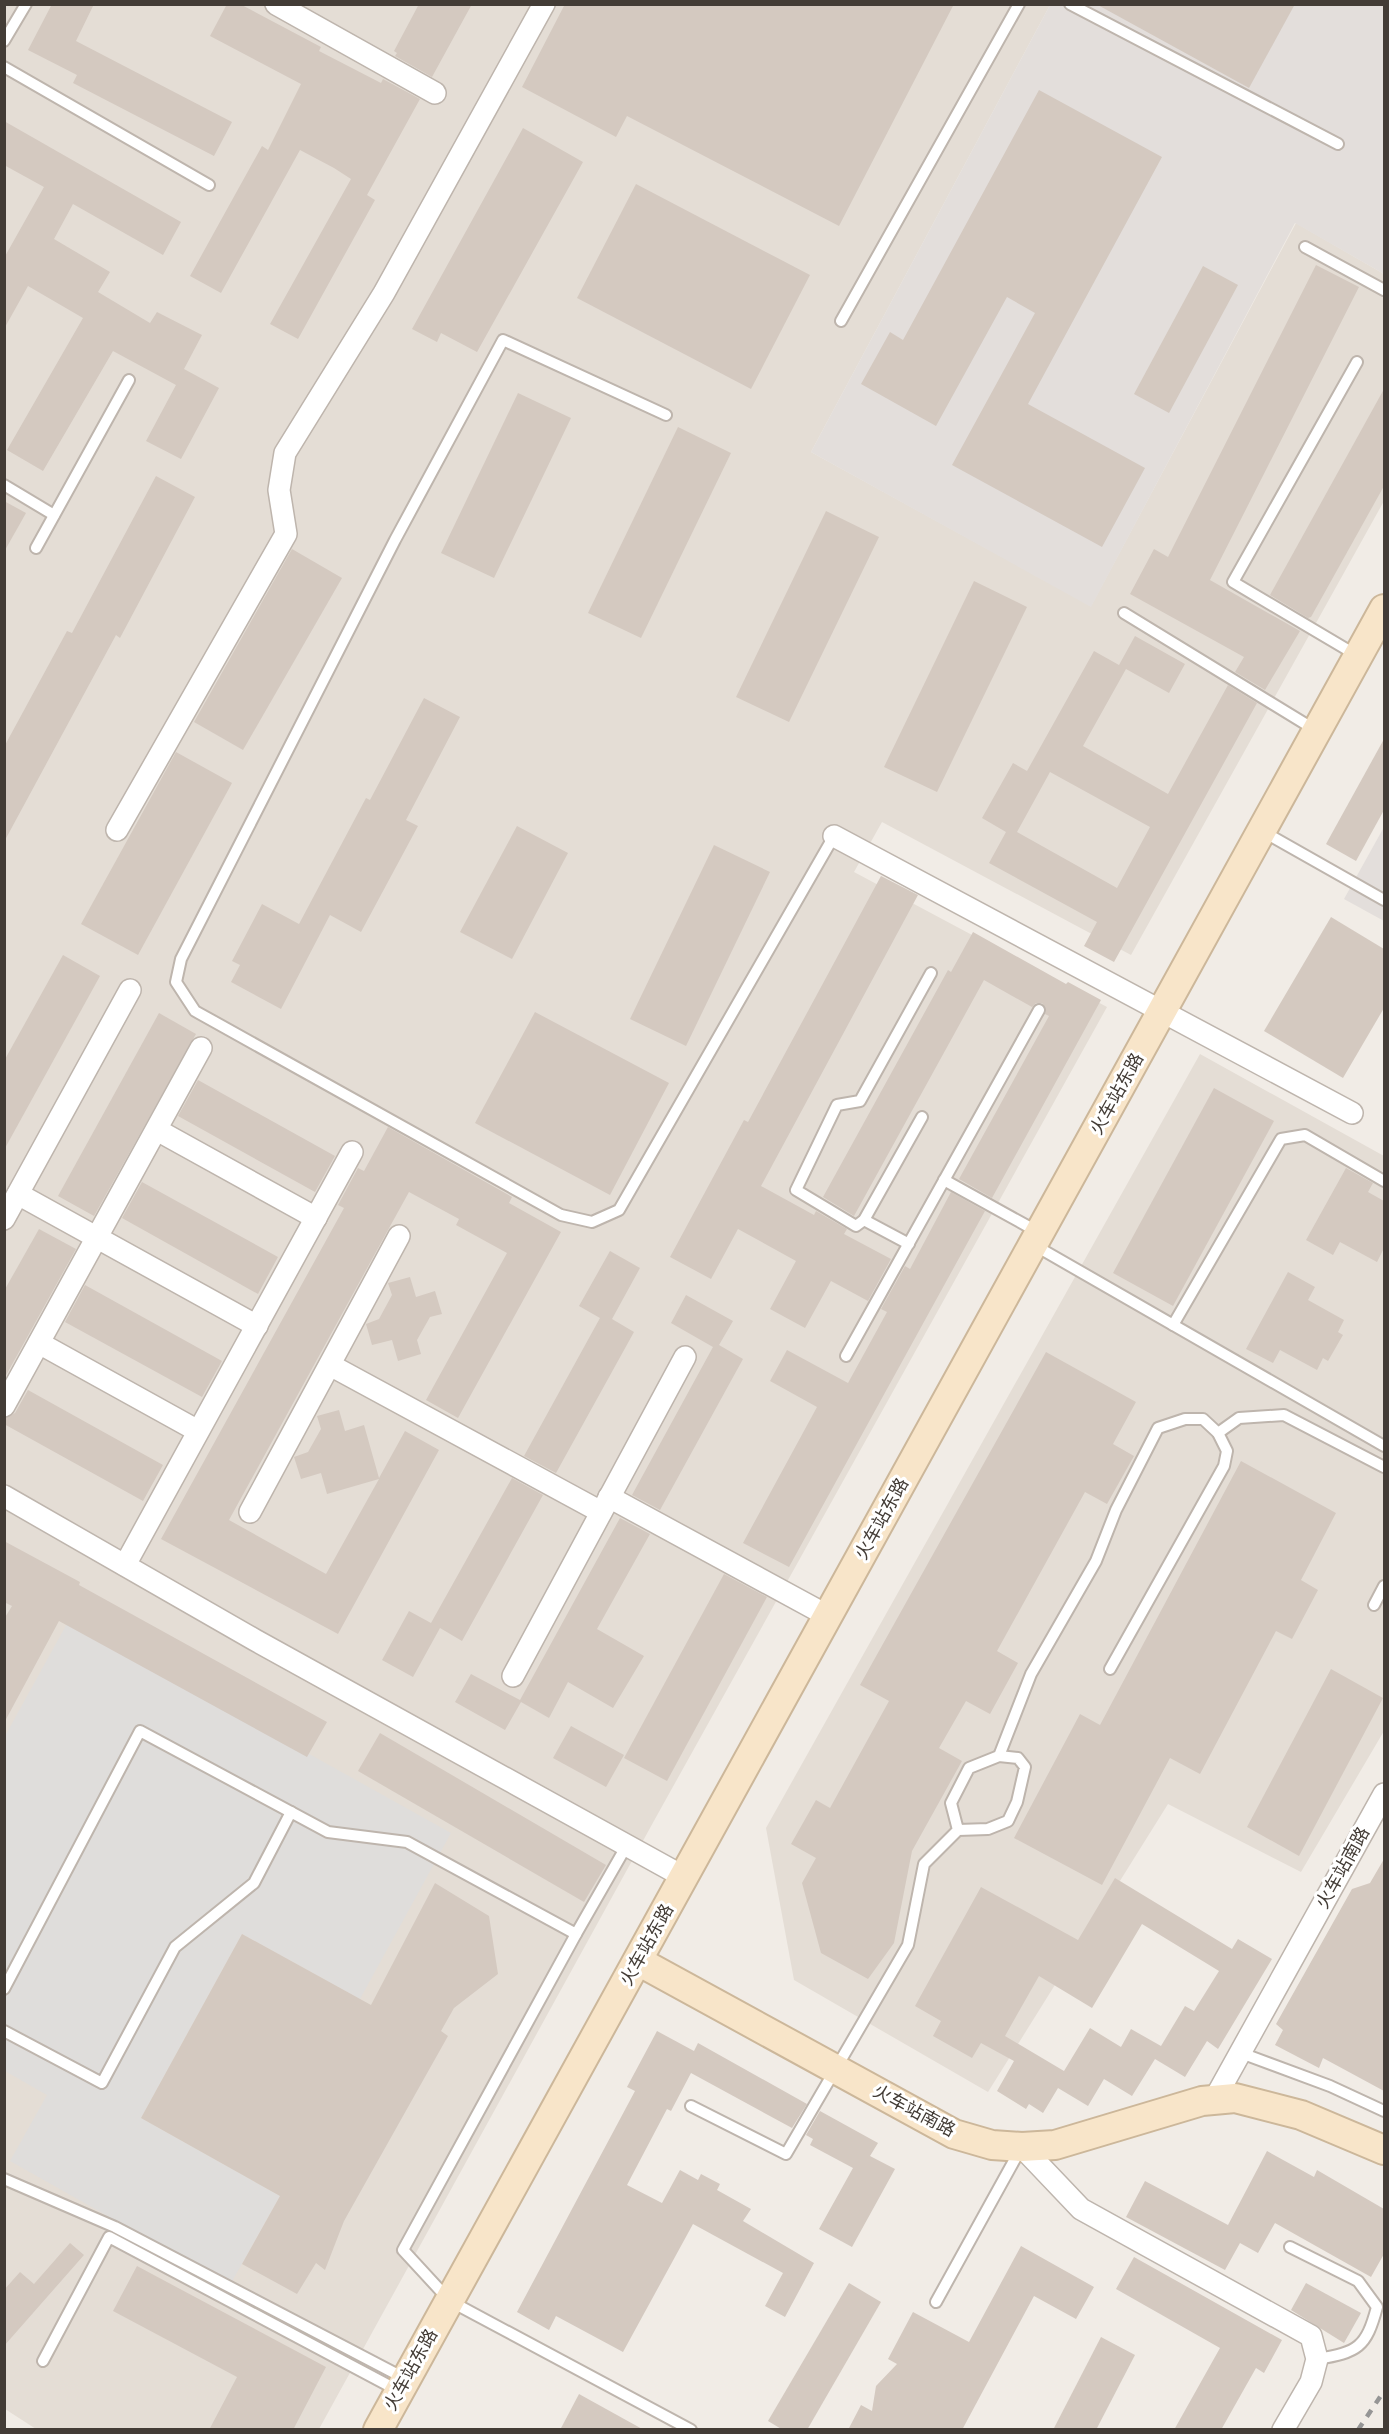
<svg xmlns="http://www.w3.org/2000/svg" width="1389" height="2434" viewBox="0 0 1389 2434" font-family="'Sofia Sans Condensed','Noto Sans SC',sans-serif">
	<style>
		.residential { fill: #e4ddd5 }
		.industrial { fill: #e3dedb }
		.parking { fill: #dfdddb }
		.building { fill: #d4c9c0; fill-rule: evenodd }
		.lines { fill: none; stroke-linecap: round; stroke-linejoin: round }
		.service-casing { stroke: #beb5ad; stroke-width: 14 }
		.minor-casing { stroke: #beb5ad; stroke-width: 24 }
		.secondary-casing { stroke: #ccb79a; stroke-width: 32 }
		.service { stroke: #fff; stroke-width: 10 }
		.minor { stroke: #fff; stroke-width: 21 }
		.secondary { stroke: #f8e5c9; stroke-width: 28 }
		.rail { stroke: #959595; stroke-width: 4.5; stroke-dasharray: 8 8; stroke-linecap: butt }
		.labels { text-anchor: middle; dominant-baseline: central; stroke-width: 6; stroke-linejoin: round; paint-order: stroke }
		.street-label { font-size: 18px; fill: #433c36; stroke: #fff }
	</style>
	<rect width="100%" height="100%" fill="#f1ece6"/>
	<g class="residential">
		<polygon points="4,5 1050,5 811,452 1091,606 1296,223 1384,274 1384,501 1131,955 882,822 854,872 1107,1007 655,1819 319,2429 36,2429 5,2409"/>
		<polygon points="1200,1054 1384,1156 1384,1731 1301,1872 1168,1804 988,2092 794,1980 766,1828"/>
	</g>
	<g class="industrial">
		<polygon points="1050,5 1384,5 1384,274 1295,223 1091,607 811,452"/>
		<polygon points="1384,827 1384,921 1344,899"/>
	</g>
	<polygon class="parking" points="69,1620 451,1833 360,1999 242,1934 141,2118 280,2196 230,2285 10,2161 47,2095 5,2071 5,1736"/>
	<g class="building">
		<polygon points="52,4 94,4 76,41 232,122 214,156 73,83 77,75 28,50"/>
		<polygon points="227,4 240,4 321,47 319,51 381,83 383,79 420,99 367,195 375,200 298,339 270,324 351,179 334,168 300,150 221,293 190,276 262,146 268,150 301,84 210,36"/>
		<polygon points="419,4 472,4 432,77 395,56 397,53 394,51"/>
		<polygon points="565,4 954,4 839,226 627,116 616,137 522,87"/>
		<polygon points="1096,4 1295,4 1249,88"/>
		<polygon points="1039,90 1162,157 1028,404 1145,468 1102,547 952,465 1035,313 1007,297 936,426 861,384 890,332 903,340"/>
		<polygon points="4,121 181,222 163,255 73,204 54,239 110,272 98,292 150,323 157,312 202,335 184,369 219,388 181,459 146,441 176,385 113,351 43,471 7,450 83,318 28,286 4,329 4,258 44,187 4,165"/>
		<polygon points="523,128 583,162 477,352 441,333 437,342 412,329"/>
		<polygon points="636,184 810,275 751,389 577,298"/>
		<polygon points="1316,265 1359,287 1210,580 1300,631 1265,690 1235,672 1244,657 1130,594 1154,549 1168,557"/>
		<polygon points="1203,266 1238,285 1169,413 1134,394"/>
		<polygon points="1384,389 1384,486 1311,617 1308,618 1270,595"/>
		<polygon points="518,393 571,418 494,578 441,553"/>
		<polygon points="678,427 731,453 641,638 588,613"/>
		<polygon points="156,476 195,497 120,638 116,635 4,842 4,747 67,631 72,633"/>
		<polygon points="4,501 26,513 4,552"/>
		<polygon points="826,511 879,537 789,722 736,697"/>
		<polygon points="292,549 342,578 243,750 194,722"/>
		<polygon points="974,581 1027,607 937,792 884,767"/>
		<path d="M1135,636L1185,664L1169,693L1126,669L1083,746L1168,794L1228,685L1257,703L1114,962L1084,946L1097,922L989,863L1006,832L982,818L1013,763L1027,771L1094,651L1119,665ZM1050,772L1150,827L1117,888L1017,832Z"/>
		<polygon points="424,698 460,717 406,820 418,826 361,932 330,915 281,1009 231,982 240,965 232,961 262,904 299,924 366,798 370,800"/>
		<polygon points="1384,739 1384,810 1356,861 1326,844"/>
		<polygon points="176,752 232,783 138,955 81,924"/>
		<polygon points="517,826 568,853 512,959 460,932"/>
		<polygon points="714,845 770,872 686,1046 630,1019"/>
		<polygon points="881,876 918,895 761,1186 814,1215 816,1211 847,1229 844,1234 891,1259 868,1301 831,1281 805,1328 770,1309 796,1261 738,1229 711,1279 670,1257 744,1120 748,1122"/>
		<polygon points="1331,917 1384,949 1384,1008 1343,1078 1264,1031"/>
		<polygon points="973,932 1066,984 1068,982 1101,1000 992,1198 959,1179 1049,1016 1045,1014 1046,1009 1042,1003 1036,1003 1032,1007 984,980 854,1216 823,1197 948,970 951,972"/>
		<polygon points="63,955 100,976 4,1150 4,1061"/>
		<polygon points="535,1012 669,1083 610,1195 475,1123"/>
		<polygon points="159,1013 196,1034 94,1216 58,1196"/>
		<polygon points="198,1080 335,1156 315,1192 178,1116"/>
		<polygon points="1214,1088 1274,1121 1173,1306 1113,1273"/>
		<polygon points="388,1127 512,1197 509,1203 561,1232 458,1418 426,1400 507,1253 456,1225 459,1219 409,1192 388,1230 229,1520 326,1574 379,1479 327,1494 321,1473 301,1479 294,1457 308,1452 321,1429 317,1416 339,1410 345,1431 364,1425 379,1478 405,1431 439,1450 338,1634 161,1539 344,1208 338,1205 358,1168 364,1171"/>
		<polygon points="1346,1168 1373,1183 1368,1192 1384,1201 1384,1248 1377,1262 1340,1242 1333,1255 1306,1240"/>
		<polygon points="142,1182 278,1257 258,1294 122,1218"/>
		<polygon points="951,1192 985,1211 789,1567 743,1543 817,1407 770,1381 787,1350 848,1383 887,1312 881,1309 905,1266 910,1269"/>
		<polygon points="39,1229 76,1249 4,1379 4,1291"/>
		<polygon points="610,1251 640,1268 612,1319 634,1332 556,1473 524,1456 600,1318 579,1306"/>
		<polygon points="1288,1272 1315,1287 1308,1300 1344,1320 1338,1332 1343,1335 1328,1361 1323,1358 1317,1370 1280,1350 1273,1363 1246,1349"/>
		<polygon points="410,1277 416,1297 435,1291 442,1314 430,1317 417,1340 421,1354 398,1361 392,1340 372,1345 366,1324 379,1319 392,1295 388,1283"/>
		<polygon points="85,1285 222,1361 202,1397 65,1322"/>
		<polygon points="686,1295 733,1321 719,1345 743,1359 660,1510 632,1495 713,1347 671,1323"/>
		<polygon points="1046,1352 1136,1402 1113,1444 1134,1456 1107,1504 1085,1492 997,1651 1018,1663 990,1714 966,1701 939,1748 962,1761 912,1851 894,1943 868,1979 821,1953 802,1883 816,1858 791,1844 816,1800 830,1808 889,1701 860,1685"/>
		<polygon points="28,1390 163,1465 143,1501 4,1424 4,1419 15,1413"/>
		<polygon points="1241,1461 1336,1513 1301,1580 1318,1590 1292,1639 1276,1631 1200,1774 1170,1758 1102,1885 1014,1838 1080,1714 1100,1725"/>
		<polygon points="512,1478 543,1495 462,1641 440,1628 413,1677 382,1660 409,1611 431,1623"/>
		<polygon points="620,1518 650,1534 597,1629 644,1656 613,1708 568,1682 549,1718 521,1702 505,1730 455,1702 471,1674 520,1700"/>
		<polygon points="4,1541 80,1582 79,1585 327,1722 307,1757 59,1621 4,1723 4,1619 12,1606 4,1602"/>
		<polygon points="724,1574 767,1597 667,1781 624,1758"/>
		<polygon points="1331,1669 1383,1698 1299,1856 1247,1827"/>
		<polygon points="571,1726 624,1755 606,1787 553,1758"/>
		<polygon points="380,1733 606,1865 584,1902 358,1771"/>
		<polygon points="1384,1859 1384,2091 1323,2058 1319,2068 1275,2045 1283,2030 1276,2024 1352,1889 1370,1883"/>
		<path d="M1115,1878L1232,1949L1238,1939L1272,1959L1218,2049L1207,2041L1185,2077L1155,2059L1132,2096L1104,2079L1088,2106L1058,2088L1043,2113L1029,2104L1026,2109L997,2091L1014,2061L981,2043L972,2058L933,2036L941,2021L915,2006L981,1887L1078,1940ZM1142,1924L1219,1971L1194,2011L1185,2006L1161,2046L1131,2029L1121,2047L1090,2028L1064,2071L1005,2036L1039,1976L1092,2008Z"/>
		<polygon points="435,1883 489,1916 498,1974 454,2008 441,2031 448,2036 344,2221 325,2270 316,2263 297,2294 242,2264 280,2196 141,2118 242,1934 371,2005"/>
		<polygon points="657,2031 694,2051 698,2043 807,2104 792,2128 691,2073 671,2111 667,2109 627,2185 662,2203 680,2170 698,2180 701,2174 720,2184 717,2190 751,2209 743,2221 814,2263 785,2317 765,2306 783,2273 693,2224 623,2352 556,2316 549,2330 517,2312 635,2091 627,2087"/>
		<polygon points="820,2111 878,2143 870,2156 895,2169 852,2247 819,2229 853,2168 810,2145 813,2139 806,2135"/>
		<polygon points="1267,2151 1314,2177 1317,2170 1384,2209 1384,2254 1371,2277 1275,2223 1258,2253 1240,2243 1225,2270 1126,2217 1145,2181 1228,2225"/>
		<polygon points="70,2243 84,2255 4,2346 4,2290 20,2272 34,2284"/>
		<polygon points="1021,2246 1094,2287 1076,2319 1034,2296 962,2430 848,2430 861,2405 872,2411 876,2386 897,2364 888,2359 913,2312 969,2342"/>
		<polygon points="1134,2257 1282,2340 1264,2373 1256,2368 1221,2430 1174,2430 1220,2348 1116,2289"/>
		<polygon points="137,2266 326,2367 293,2430 209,2430 237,2377 113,2311"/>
		<polygon points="849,2283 881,2302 807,2430 783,2430 768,2421"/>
		<polygon points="1306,2283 1361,2313 1344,2343 1291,2310"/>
		<polygon points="1101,2337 1135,2355 1096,2430 1053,2430"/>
		<polygon points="579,2394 644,2430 560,2430"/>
	</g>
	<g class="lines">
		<defs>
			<g id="service">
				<polyline points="1070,4 1338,144"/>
				<polyline points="4,41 26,4"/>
				<polyline points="4,67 209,185"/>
				<polyline points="1305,247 1384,290"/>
				<polyline points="841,321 1019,4"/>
				<polyline points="1357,362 1233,582 1358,656"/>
				<polyline points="666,415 503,340 395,540 181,959 176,982 195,1011 561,1215 592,1222 619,1210 834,836"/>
				<polyline points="4,485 54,515"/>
				<polyline points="36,548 129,380"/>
				<polyline points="1124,613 1317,731"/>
				<polyline points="1262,831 1384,900"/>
				<polyline points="922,1117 864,1220 856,1226 796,1190 837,1105 860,1101 931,973"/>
				<polyline points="944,1180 1040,1233"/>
				<polyline points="864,1220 909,1244"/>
				<polyline points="1034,1245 1384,1446"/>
				<polyline points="1173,1325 1281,1139 1305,1135 1384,1181"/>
				<polyline points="846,1356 1039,1010"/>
				<polyline points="1218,1433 1239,1418 1284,1415 1384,1467"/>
				<polyline points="1374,1605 1384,1586"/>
				<polyline points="999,1756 1031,1674 1096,1561 1116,1510 1158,1428 1185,1419 1203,1419 1218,1433 1227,1451 1224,1466 1110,1669"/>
				<polyline points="576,1934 403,2250 450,2301 691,2430"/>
				<polyline points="4,1989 140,1731 328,1832 407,1842 576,1934 627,1845"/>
				<polyline points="4,2031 102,2083 175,1947 254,1883 291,1812"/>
				<polyline points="1241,2053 1330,2086 1384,2111"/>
				<polyline points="691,2106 786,2154 908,1945 924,1864 958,1830 988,1829 1008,1821 1017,1802 1025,1767 1018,1758 999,1756 969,1768 951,1803 958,1830"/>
				<polyline points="4,2179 115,2227 404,2378"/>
				<path d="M1290,2247L1358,2281L1377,2307C1366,2348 1358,2352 1317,2359"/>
				<polyline points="936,2302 1020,2150"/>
				<polyline points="43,2361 109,2237 399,2391"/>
			</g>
			<g id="minor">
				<polyline points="276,4 435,93"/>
				<polyline points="117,830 286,534 279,490 285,453 384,293 544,4"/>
				<polyline points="834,836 1352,1113"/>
				<polyline points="157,1130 316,1218"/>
				<polyline points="18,1194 257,1326"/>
				<polyline points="4,1219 130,990"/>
				<polyline points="39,1343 198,1431"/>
				<polyline points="330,1365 601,1512"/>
				<polyline points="4,1406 201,1048"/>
				<polyline points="4,1496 255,1640 684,1877"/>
				<polyline points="609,1497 828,1616"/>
				<polyline points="250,1512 399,1236"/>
				<polyline points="125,1565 352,1152"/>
				<polyline points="513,1676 685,1357"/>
				<polyline points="1214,2100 1384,1794"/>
				<polyline points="1022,2147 1081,2209 1311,2336 1317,2359 1311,2382 1283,2430"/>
			</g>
			<g id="secondary">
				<polyline points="638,1961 954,2134 992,2145 1022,2147 1055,2145 1202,2101 1235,2098 1301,2115 1384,2150"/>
				<polyline points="378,2430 1384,609"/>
			</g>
		</defs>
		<use href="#service" class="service-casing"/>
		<use href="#minor" class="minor-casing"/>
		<use href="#secondary" class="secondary-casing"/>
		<use href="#service" class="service"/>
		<use href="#minor" class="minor"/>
		<use href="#secondary" class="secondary"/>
		<polyline class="rail" points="1358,2430 1384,2391"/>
	</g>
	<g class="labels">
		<g class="street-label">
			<text transform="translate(1117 1094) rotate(-61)">火车站东路</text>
			<text transform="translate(882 1519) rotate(-61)">火车站东路</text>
			<text transform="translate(1343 1868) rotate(-61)">火车站南路</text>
			<text transform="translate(647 1945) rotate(-61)">火车站东路</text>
			<text transform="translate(914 2111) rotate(28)">火车站南路</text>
			<text transform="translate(411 2370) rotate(-61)">火车站东路</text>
		</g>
	</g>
	<rect width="1389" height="2434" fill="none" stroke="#433c36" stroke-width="12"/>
</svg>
